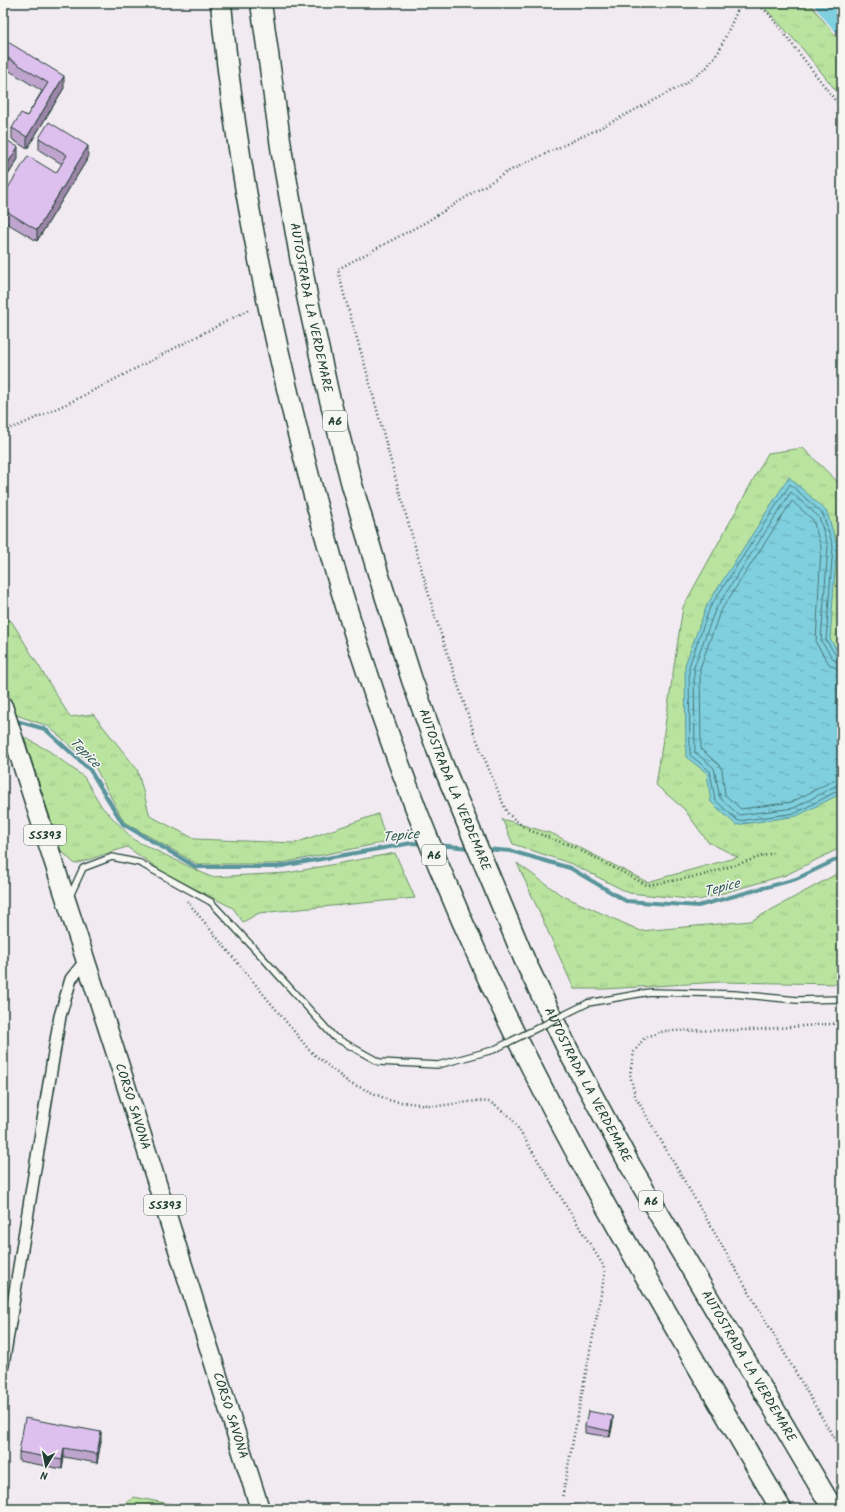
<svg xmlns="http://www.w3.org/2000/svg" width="845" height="1512" viewBox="0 0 845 1512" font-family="Kalam,sans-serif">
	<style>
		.grass { fill: url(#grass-tufts); stroke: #6c906a }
		.water { fill: url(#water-ripples); stroke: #59959a }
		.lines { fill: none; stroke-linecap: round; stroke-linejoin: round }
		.shore { stroke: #467778; stroke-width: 1 }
		.stream { stroke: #59959a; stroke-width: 4 }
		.river { stroke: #80cfde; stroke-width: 24 }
		.lane-casing { stroke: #1f3d34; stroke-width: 8 }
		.street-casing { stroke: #1f3d34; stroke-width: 14 }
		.primary-casing { stroke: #1f3d34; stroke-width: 21 }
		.highway-casing { stroke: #1f3d34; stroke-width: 23 }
		.path { stroke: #1f3d34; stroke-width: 2.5; stroke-dasharray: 1 3; stroke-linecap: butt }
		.lane { stroke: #f6f6f2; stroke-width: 5.5 }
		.street { stroke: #f6f6f2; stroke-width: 11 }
		.primary { stroke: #f6f6f2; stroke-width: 18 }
		.highway { stroke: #f6f6f2; stroke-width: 20 }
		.lane-bridge-casing { stroke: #1f3d34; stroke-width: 8; stroke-linecap: butt }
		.lane-bridge { stroke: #f6f6f2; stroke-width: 5.5 }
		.wall { fill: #bfa5cd; stroke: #1f3d34 }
		.shaded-wall { fill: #9b86a7; stroke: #1f3d34 }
		.building { fill: #dec0ee; stroke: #1f3d34 }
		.labels { text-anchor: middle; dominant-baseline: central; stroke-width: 3; stroke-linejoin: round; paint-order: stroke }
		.shield { fill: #f6f6f2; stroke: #60746d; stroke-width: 1 }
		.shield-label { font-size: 12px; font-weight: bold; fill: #1f3d34 }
		.street-label { font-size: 13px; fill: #1f3d34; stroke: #f6f6f2 }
		.water-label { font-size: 14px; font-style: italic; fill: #325a56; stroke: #f6f6f2 }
	</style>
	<defs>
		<pattern id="grass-tufts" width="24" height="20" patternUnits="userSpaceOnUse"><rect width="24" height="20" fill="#b9e39f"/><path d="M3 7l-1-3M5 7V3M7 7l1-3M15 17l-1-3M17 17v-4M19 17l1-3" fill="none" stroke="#9fc48a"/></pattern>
		<pattern id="water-ripples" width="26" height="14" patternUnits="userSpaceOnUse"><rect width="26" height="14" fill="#80cfde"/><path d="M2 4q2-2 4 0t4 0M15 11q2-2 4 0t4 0" fill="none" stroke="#68a9b5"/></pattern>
	</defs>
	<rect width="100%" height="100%" fill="#f1ebf1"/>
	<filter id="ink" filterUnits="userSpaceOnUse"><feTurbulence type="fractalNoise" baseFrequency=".025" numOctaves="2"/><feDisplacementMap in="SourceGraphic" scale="8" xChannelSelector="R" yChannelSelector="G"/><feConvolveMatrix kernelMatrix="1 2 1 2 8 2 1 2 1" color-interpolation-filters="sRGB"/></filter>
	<g filter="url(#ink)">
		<g class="grass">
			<polygon points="760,3 809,3 842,43 842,98 801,47"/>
			<polygon points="803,448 842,486 842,847 786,875 699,900 629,893 572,864 513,844 502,819 553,834 647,882 738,857 708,842 684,809 656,785 683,607 768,453"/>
			<polygon points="3,613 12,622 70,717 93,714 137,769 150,816 195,839 295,843 378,814 387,842 277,864 197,864 124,822 95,767 48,726 16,715 3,676"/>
			<polygon points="24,737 49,751 84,777 102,807 134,840 211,877 287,873 395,853 415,898 259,913 243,922 233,908 166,874 127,847 75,864 61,851"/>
			<polygon points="517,863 561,895 641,931 751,921 842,871 842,984 720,982 605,989 574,989"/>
			<polygon points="134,1497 195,1509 117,1509"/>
		</g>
		<polygon class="water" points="789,477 827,512 837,545 830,639 842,657 842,793 797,816 736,825 711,802 707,773 686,757 685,665 707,605"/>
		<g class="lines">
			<g class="shore">
				<polyline points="842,658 837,657 826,640 833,546 823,514 790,484 710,607 689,666 690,755 710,771 715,800 738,821 796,813 839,790 842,789"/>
				<polyline points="842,663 834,660 821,641 828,546 819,517 791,492 715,610 694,667 695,752 714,768 720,798 739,815 794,808 837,785 842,784"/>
				<polyline points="842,669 836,668 829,664 816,643 821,547 813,520 792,501 720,612 700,668 701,749 719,765 722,770 725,795 741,809 792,802 834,780 842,778"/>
			</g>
			<g class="stream">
				<polyline points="13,720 45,729 90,770 123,824 196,867 276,867 412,843 425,844"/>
				<polyline points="437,845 470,848"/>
				<polyline points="485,849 511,851 570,868 626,901 698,906 796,879 842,857"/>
			</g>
			<polyline class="river" points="827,3 842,21"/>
			<defs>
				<g id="lane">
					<polyline points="70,896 83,868 112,857 140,863 211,902 263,958 334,1037 379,1062 438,1065 493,1050"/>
					<polyline points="588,1003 649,992 734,994 797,1000 842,999"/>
				</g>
				<polyline id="street" points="3,1365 60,1016 71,979 86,960"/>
				<g id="primary">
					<path id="s1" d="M3,706L118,1060L260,1509"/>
				</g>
				<g id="highway">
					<path d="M221,3C231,119 252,235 278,349C326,564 393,773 486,974C572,1159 679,1333 781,1509"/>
					<path id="s2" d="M261,3L282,154L307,296L328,392L352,485L378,573L412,680L442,763L525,961L570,1054L630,1165L833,1509"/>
				</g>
			</defs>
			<use href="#lane" class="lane-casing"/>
			<use href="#street" class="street-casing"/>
			<use href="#primary" class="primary-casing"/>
			<use href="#highway" class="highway-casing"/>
			<g class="path">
				<polyline points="746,3 738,9 719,51 707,67 683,85 600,128 507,172 426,222 338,269 343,291 366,369 394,473 435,616 474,733 507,813 526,829 574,847 647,885 700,876 773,853"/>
				<polyline points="756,3 769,14 842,109"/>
				<polyline points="3,430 18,426 75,400 248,310"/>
				<polyline points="187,901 310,1051 348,1082 391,1101 437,1106 477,1101 490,1102 511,1117 603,1265 605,1273 562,1498"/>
				<polyline points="842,1023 751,1030 665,1031 645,1037 634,1052 630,1074 635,1096 842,1452"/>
			</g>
			<use href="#lane" class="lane"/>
			<use href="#street" class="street"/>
			<use href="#primary" class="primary"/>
			<use href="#highway" class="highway"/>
			<defs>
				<polyline id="lane-bridge" points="493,1050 588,1003"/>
			</defs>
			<use href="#lane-bridge" class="lane-bridge-casing"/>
			<use href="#lane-bridge" class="lane-bridge"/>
		</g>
		<g class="wall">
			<polygon points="3,39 64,88 27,149 12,139 12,128 27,116 42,91 3,67"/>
			<polygon points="3,137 18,159 8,175 3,172"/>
			<polygon points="39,138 88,158 37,241 3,221 3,196 56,173 62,164 39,150"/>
			<polygon points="613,1422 610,1437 585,1433 585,1426"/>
			<polygon points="101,1441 97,1463 64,1457 62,1469 19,1461 19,1452"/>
		</g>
		<g class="shaded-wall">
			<polygon points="64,76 64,88 27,149 27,137"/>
			<polygon points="88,146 88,158 37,241 37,230"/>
			<polygon points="18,147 18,159 8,175 8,163"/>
			<polygon points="613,1416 613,1422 610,1437 610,1431"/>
			<polygon points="101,1432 101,1441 97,1463 97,1454"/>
			<polygon points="64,1448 64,1457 62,1469 62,1460"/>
		</g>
		<g class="building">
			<polygon points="3,39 64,76 27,137 12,128 21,113 27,116 48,83 3,55"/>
			<polygon points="49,122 88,146 37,230 3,209 3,196 28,156 56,173 67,155 39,138"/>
			<polygon points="3,138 18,147 8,163 3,160"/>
			<polygon points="588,1411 613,1416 610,1431 585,1426"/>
			<polygon points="25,1418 101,1432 97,1454 64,1448 62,1460 19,1452"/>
			<polygon points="570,1504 589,1509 569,1509"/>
		</g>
	</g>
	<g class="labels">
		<g class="shield">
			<rect x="323" y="411" width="24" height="20" rx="3"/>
			<rect x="24" y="825" width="42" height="20" rx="3"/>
			<rect x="422" y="845" width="24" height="20" rx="3"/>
			<rect x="639" y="1191" width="24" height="20" rx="3"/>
			<rect x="144" y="1195" width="42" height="20" rx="3"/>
		</g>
		<g class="shield-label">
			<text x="335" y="421">A6</text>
			<text x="45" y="835">SS393</text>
			<text x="434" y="855">A6</text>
			<text x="651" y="1201">A6</text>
			<text x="165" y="1205">SS393</text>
		</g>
		<g class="street-label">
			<text stroke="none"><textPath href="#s2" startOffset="309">AUTOSTRADA LA VERDEMARE</textPath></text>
			<text stroke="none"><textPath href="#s2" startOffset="813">AUTOSTRADA LA VERDEMARE</textPath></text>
			<text stroke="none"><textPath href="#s2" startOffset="1137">AUTOSTRADA LA VERDEMARE</textPath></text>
			<text stroke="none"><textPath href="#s1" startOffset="421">CORSO SAVONA</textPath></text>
			<text stroke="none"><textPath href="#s2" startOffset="1461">AUTOSTRADA LA VERDEMARE</textPath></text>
			<text stroke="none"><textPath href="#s1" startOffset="745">CORSO SAVONA</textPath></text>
		</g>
		<g class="water-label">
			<text transform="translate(85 753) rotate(45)">Tepice</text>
			<text transform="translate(401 836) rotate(-6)">Tepice</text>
			<text transform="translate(722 888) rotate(-15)">Tepice</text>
		</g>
	</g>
	<rect width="845" height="1512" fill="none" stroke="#f6f6f2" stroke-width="16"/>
	<rect x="8" y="8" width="829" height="1496" fill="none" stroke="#1f3d34" stroke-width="1.5" filter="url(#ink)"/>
	<g transform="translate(46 1466) rotate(190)" stroke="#f6f6f2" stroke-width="3" paint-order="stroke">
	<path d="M0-3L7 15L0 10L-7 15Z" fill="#1f3d34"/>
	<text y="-6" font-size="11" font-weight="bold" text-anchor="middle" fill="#1f3d34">N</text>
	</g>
</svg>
